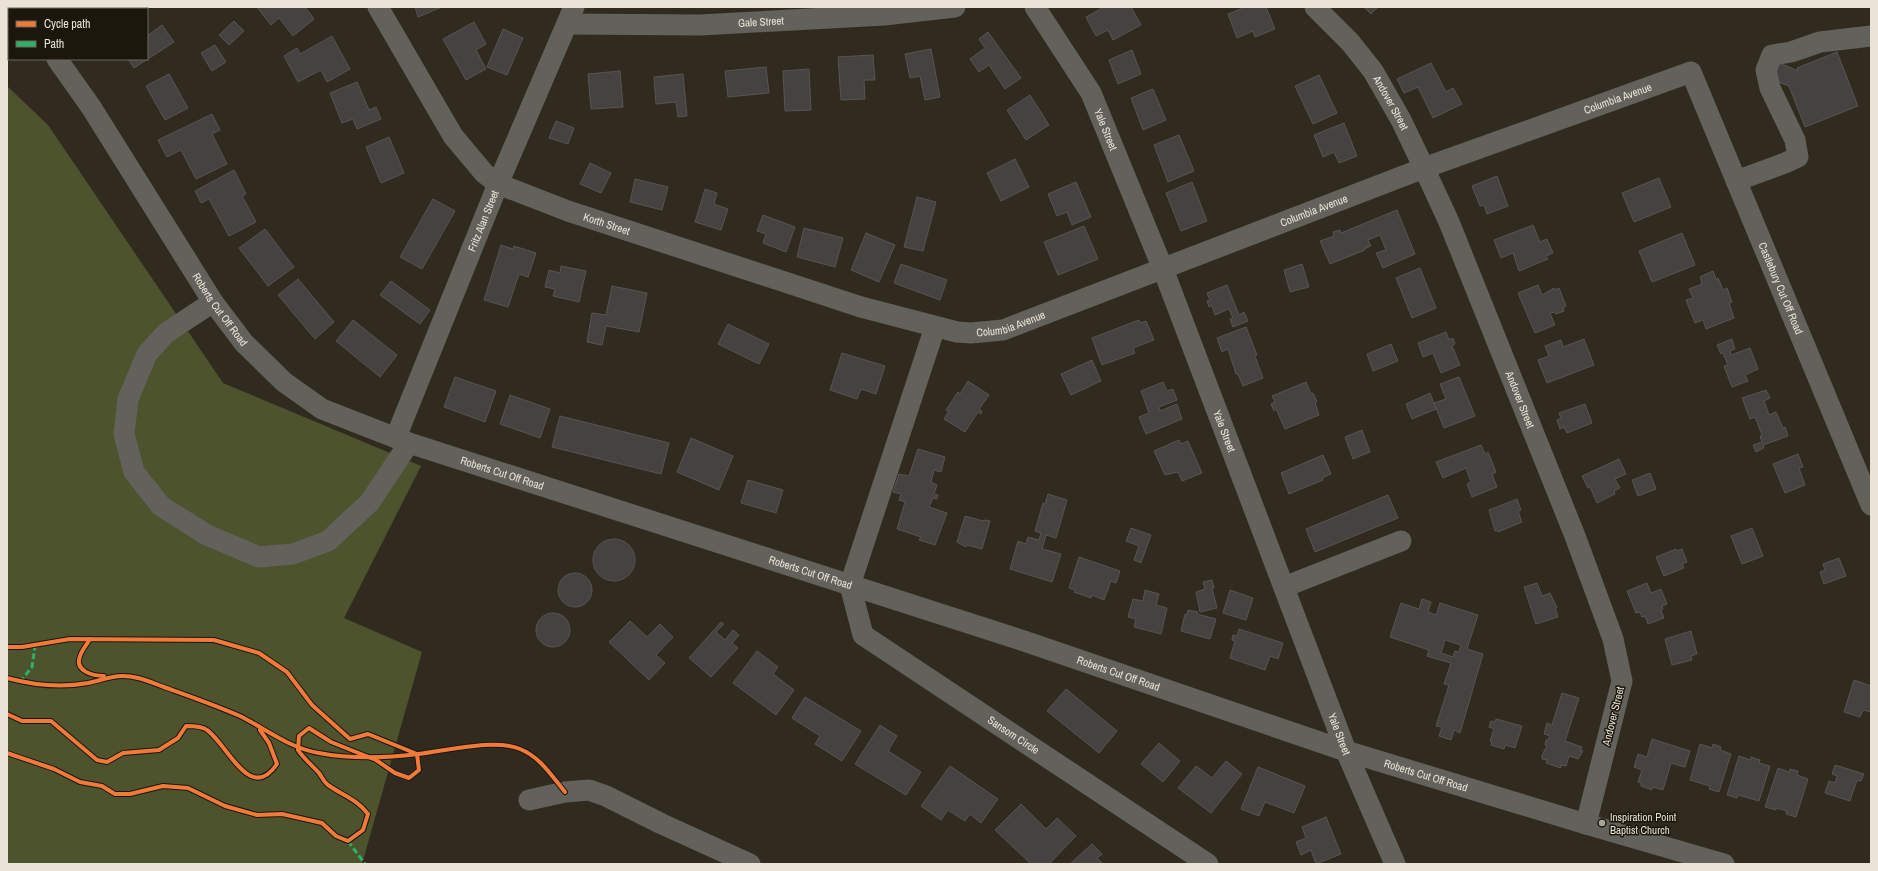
<svg xmlns="http://www.w3.org/2000/svg" width="1878" height="871" viewBox="0 0 1878 871" font-family="'Archivo Narrow',sans-serif">
	<style>
		.green { fill: #4d532d }
		.building { fill: #454241; stroke: #585454; fill-rule: evenodd }
		.lines { fill: none; stroke-linecap: round; stroke-linejoin: round }
		.minor { stroke: #63615c; stroke-width: 21 }
		.quiet { stroke: #2db169; stroke-width: 3; stroke-dasharray: 6 3; stroke-linecap: butt }
		.cycleway-casing { stroke: #1c170d; stroke-width: 6 }
		.cycleway { stroke: #f17a3a; stroke-width: 4 }
		.poi-dot { fill: #a9a396; stroke: #1c170d; stroke-width: 1.5 }
		.labels { text-anchor: middle; dominant-baseline: central; stroke-width: 3; stroke-linejoin: round; paint-order: stroke }
		.street-label { font-size: 11px; fill: #eae4d6; stroke: #1c170d }
		.poi-label { font-size: 11px; fill: #eae4d6; stroke: #1c170d; text-anchor: start }
	</style>
	<rect width="100%" height="100%" fill="#312b1f"/>
	<polygon class="green" points="7,86 48,125 223,383 421,466 344,618 422,652 362,864 7,864"/>
	<g class="building">
		<polygon points="79,7 117,7 115,9 81,9"/>
		<polygon points="257,7 305,7 314,19 293,36 279,18 271,25"/>
		<polygon points="415,7 442,7 418,17"/>
		<polygon points="1104,7 1131,7 1141,25 1113,40 1108,30 1096,36 1086,17"/>
		<polygon points="1246,7 1266,7 1275,29 1255,37 1253,31 1237,38 1228,14"/>
		<polygon points="1364,7 1378,7 1371,14"/>
		<polygon points="234,21 244,31 229,45 219,35"/>
		<polygon points="474,22 486,44 476,50 486,69 466,80 443,39"/>
		<polygon points="162,25 174,42 134,68 128,59 147,59 147,36"/>
		<polygon points="503,29 523,38 507,75 487,67"/>
		<polygon points="988,32 1021,78 1005,89 989,65 979,72 970,59 985,48 979,39"/>
		<polygon points="332,36 350,69 327,82 321,70 298,82 284,56 297,48 300,54"/>
		<polygon points="215,45 226,62 212,71 201,53"/>
		<polygon points="931,49 940,97 925,100 920,76 910,78 905,54"/>
		<polygon points="1132,50 1141,74 1118,84 1109,60"/>
		<polygon points="1837,52 1858,106 1805,127 1789,86 1773,80 1780,63 1798,71 1797,68"/>
		<polygon points="873,55 875,80 864,80 865,99 841,100 838,57"/>
		<polygon points="1431,63 1446,92 1453,88 1462,104 1433,118 1418,87 1404,93 1397,79"/>
		<polygon points="766,67 769,93 728,97 725,71"/>
		<polygon points="809,69 811,110 785,111 783,71"/>
		<polygon points="620,71 623,107 591,109 588,74"/>
		<polygon points="169,74 188,108 165,120 146,86"/>
		<polygon points="683,74 687,116 678,117 676,102 656,104 654,77"/>
		<polygon points="1319,75 1337,113 1313,124 1295,86"/>
		<polygon points="357,82 369,110 376,107 381,119 357,129 353,119 342,123 330,93"/>
		<polygon points="1153,89 1166,120 1143,130 1131,98"/>
		<polygon points="1030,95 1049,125 1026,140 1007,110"/>
		<polygon points="212,114 220,130 212,134 227,164 196,179 181,150 167,157 158,140"/>
		<polygon points="556,121 574,128 568,144 549,138"/>
		<polygon points="1344,123 1357,156 1339,163 1334,152 1323,157 1314,135"/>
		<polygon points="1179,135 1194,171 1168,182 1154,145"/>
		<polygon points="389,137 404,173 381,183 366,147"/>
		<polygon points="1015,159 1029,187 1001,201 987,173"/>
		<polygon points="590,163 611,173 601,193 580,184"/>
		<polygon points="234,170 246,194 242,196 256,222 229,236 209,199 201,203 195,191"/>
		<polygon points="1497,176 1508,206 1487,214 1484,205 1480,206 1472,186"/>
		<polygon points="1659,178 1671,207 1634,222 1622,193"/>
		<polygon points="635,179 668,187 662,210 630,202"/>
		<polygon points="1076,182 1091,217 1072,225 1067,212 1057,216 1048,194"/>
		<polygon points="1192,182 1207,221 1181,231 1166,193"/>
		<polygon points="705,189 717,193 714,204 728,209 721,230 695,222"/>
		<polygon points="917,197 936,202 923,251 904,247"/>
		<polygon points="433,199 455,211 422,269 400,257"/>
		<polygon points="1397,210 1415,254 1383,268 1376,253 1386,250 1380,235 1368,240 1371,246 1364,249 1365,250 1330,264 1320,241 1334,236 1333,232 1340,230 1341,233"/>
		<polygon points="763,215 795,227 786,252 763,243 766,234 757,231"/>
		<polygon points="1533,225 1540,242 1547,239 1553,253 1546,256 1548,259 1519,271 1513,253 1501,258 1494,240"/>
		<polygon points="1084,226 1098,259 1058,275 1044,242"/>
		<polygon points="804,228 843,238 835,267 797,257"/>
		<polygon points="265,229 294,267 268,286 239,248"/>
		<polygon points="866,233 895,245 879,282 851,270"/>
		<polygon points="1682,233 1695,265 1652,282 1639,251"/>
		<polygon points="501,245 513,249 514,246 536,253 528,277 519,274 508,307 484,300"/>
		<polygon points="901,264 947,280 940,300 894,283"/>
		<polygon points="1302,264 1309,287 1290,292 1284,270"/>
		<polygon points="561,266 586,271 579,302 553,296 555,289 545,287 549,270 560,273"/>
		<polygon points="1420,268 1436,308 1412,318 1396,278"/>
		<polygon points="1713,271 1716,279 1718,278 1723,290 1727,288 1732,302 1729,303 1734,318 1706,329 1703,320 1695,323 1686,300 1693,298 1689,289 1702,284 1700,277"/>
		<polygon points="298,279 334,322 315,339 278,295"/>
		<polygon points="391,281 430,310 420,324 380,295"/>
		<polygon points="1227,285 1239,315 1244,312 1248,321 1233,327 1230,319 1233,318 1229,309 1215,315 1212,306 1209,307 1207,301 1210,300 1207,293"/>
		<polygon points="1538,285 1542,295 1554,288 1555,290 1559,288 1566,306 1563,308 1564,311 1556,314 1555,312 1550,313 1555,325 1535,333 1518,293"/>
		<polygon points="612,286 647,293 639,332 606,326 602,345 587,342 592,313 606,315"/>
		<polygon points="353,320 397,355 380,377 336,341"/>
		<polygon points="1139,320 1140,323 1146,321 1154,340 1133,348 1135,353 1102,365 1092,338"/>
		<polygon points="728,324 769,344 759,364 718,344"/>
		<polygon points="1246,327 1257,355 1255,356 1263,378 1243,386 1238,374 1236,374 1228,349 1222,352 1217,338"/>
		<polygon points="1446,332 1449,340 1453,338 1455,344 1452,346 1460,365 1441,373 1433,353 1423,357 1418,343"/>
		<polygon points="1584,339 1594,365 1547,383 1538,360 1549,356 1545,346 1561,340 1563,347"/>
		<polygon points="1732,339 1735,349 1730,351 1731,355 1750,348 1758,369 1745,375 1748,381 1732,387 1724,366 1728,365 1723,353 1721,354 1717,345"/>
		<polygon points="1391,344 1398,361 1373,371 1367,354"/>
		<polygon points="842,353 885,366 876,394 861,389 857,399 830,390"/>
		<polygon points="1092,360 1101,381 1071,395 1061,374"/>
		<polygon points="455,377 496,391 485,422 444,407"/>
		<polygon points="1459,377 1475,416 1444,428 1434,403 1446,399 1440,384"/>
		<polygon points="968,381 989,395 979,409 982,411 981,414 978,412 965,432 944,419 949,411 946,410 958,392 960,394"/>
		<polygon points="1163,382 1167,391 1173,389 1177,400 1159,407 1160,411 1177,404 1182,419 1146,434 1139,417 1149,413 1141,391"/>
		<polygon points="1306,382 1311,394 1313,393 1317,402 1315,403 1319,415 1285,429 1276,409 1274,411 1271,404 1275,402 1272,396"/>
		<polygon points="1766,390 1770,398 1764,401 1769,415 1776,412 1783,428 1785,427 1788,436 1763,445 1764,448 1756,452 1753,445 1762,442 1760,436 1762,435 1755,417 1750,419 1742,398"/>
		<polygon points="1430,393 1436,409 1412,419 1406,404"/>
		<polygon points="510,395 550,409 540,438 500,424"/>
		<polygon points="1585,404 1592,423 1567,433 1564,427 1560,429 1557,420 1561,418 1559,413"/>
		<polygon points="560,416 669,443 661,474 552,447"/>
		<polygon points="1362,430 1370,452 1353,459 1345,437"/>
		<polygon points="691,438 733,456 719,490 677,472"/>
		<polygon points="1179,440 1181,444 1188,441 1202,473 1182,481 1178,472 1165,475 1154,451"/>
		<polygon points="1481,445 1485,454 1488,452 1496,472 1492,474 1497,487 1472,497 1467,484 1471,482 1466,468 1443,478 1436,462"/>
		<polygon points="918,449 945,457 941,472 934,470 931,482 937,485 934,494 938,495 937,499 933,498 929,507 947,513 935,545 919,540 921,537 897,529 905,502 899,500 901,494 893,492 899,474 909,476"/>
		<polygon points="1798,454 1803,467 1799,468 1805,485 1785,493 1773,464"/>
		<polygon points="1323,455 1331,474 1322,478 1323,480 1289,494 1281,473"/>
		<polygon points="1619,459 1626,474 1615,479 1620,488 1614,491 1615,494 1597,503 1590,487 1588,488 1582,476"/>
		<polygon points="1650,473 1656,489 1638,496 1632,480"/>
		<polygon points="748,480 783,490 776,513 741,503"/>
		<polygon points="1048,494 1067,500 1056,538 1046,535 1042,549 1061,554 1052,582 1010,569 1018,541 1026,544 1028,537 1039,540 1041,533 1035,531 1043,503 1045,504"/>
		<polygon points="1388,495 1398,518 1315,552 1306,529"/>
		<polygon points="1517,499 1521,510 1518,511 1522,522 1498,532 1497,530 1495,531 1489,510"/>
		<polygon points="965,516 983,521 984,520 990,521 982,549 967,545 966,547 957,542"/>
		<polygon points="1131,528 1151,535 1141,563 1134,560 1139,546 1126,541"/>
		<polygon points="1752,528 1763,556 1742,564 1731,536"/>
		<circle cx="614" cy="560" r="21"/>
		<polygon points="1676,549 1677,551 1682,549 1687,562 1682,564 1684,568 1664,576 1656,557"/>
		<polygon points="1079,557 1120,571 1116,583 1111,581 1104,600 1092,595 1091,598 1074,592 1075,590 1069,588"/>
		<polygon points="1839,558 1846,576 1824,584 1820,572 1825,570 1823,564"/>
		<circle cx="575" cy="590" r="17"/>
		<polygon points="1212,580 1214,588 1212,588 1217,608 1200,612 1196,592 1205,589 1203,582"/>
		<polygon points="1537,583 1542,596 1550,593 1557,608 1555,608 1558,617 1536,624 1524,587"/>
		<polygon points="1647,583 1651,593 1661,589 1667,604 1662,606 1663,609 1661,610 1664,618 1648,624 1645,616 1642,617 1640,612 1636,613 1627,591"/>
		<polygon points="1145,590 1159,594 1156,605 1167,608 1161,634 1134,627 1136,619 1128,617 1133,599 1143,601"/>
		<polygon points="1230,590 1253,598 1246,620 1223,613"/>
		<path d="M1422,599L1431,602L1428,612L1436,615L1440,603L1478,615L1467,649L1483,654L1460,733L1454,730L1451,740L1439,736L1442,727L1436,726L1449,685L1444,684L1451,663L1427,656L1429,650L1390,637L1401,603L1419,609ZM1445,640L1461,645L1459,652L1455,651L1453,657L1441,653Z"/>
		<polygon points="1188,610 1198,612 1197,614 1216,619 1210,639 1181,631 1185,614 1187,615"/>
		<circle cx="553" cy="630" r="17"/>
		<polygon points="630,621 647,637 660,624 673,637 656,655 665,663 649,680 609,642"/>
		<polygon points="721,622 724,624 716,632 725,640 733,630 739,635 732,643 738,648 711,677 689,658"/>
		<polygon points="1239,629 1283,643 1278,659 1270,656 1265,670 1230,658 1235,641 1232,640 1233,635 1237,636"/>
		<polygon points="1691,631 1697,654 1691,656 1692,660 1672,665 1665,639"/>
		<polygon points="757,651 778,667 773,674 794,690 776,715 733,683"/>
		<polygon points="1854,680 1871,686 1871,712 1863,710 1860,717 1844,712"/>
		<polygon points="1066,689 1117,731 1099,753 1047,711"/>
		<polygon points="1562,693 1579,698 1565,741 1582,747 1580,751 1583,751 1578,759 1569,756 1566,766 1561,765 1561,768 1546,763 1547,760 1542,759 1542,755 1547,746 1545,745 1546,740 1548,740 1550,736 1544,734 1547,723 1552,725"/>
		<polygon points="805,697 861,731 842,761 815,744 820,736 792,718"/>
		<polygon points="1496,719 1522,726 1515,748 1505,745 1504,749 1491,745 1492,742 1490,741 1494,729 1489,727 1491,721 1495,722"/>
		<polygon points="880,725 897,736 888,751 921,772 906,795 855,764"/>
		<polygon points="1652,739 1690,751 1685,767 1671,763 1663,790 1652,787 1652,790 1641,786 1641,783 1638,782 1642,770 1634,767 1638,754 1647,757"/>
		<polygon points="1159,743 1180,761 1163,782 1141,764"/>
		<polygon points="1700,744 1712,748 1713,744 1721,747 1720,750 1731,754 1719,792 1709,789 1710,786 1690,780"/>
		<polygon points="1739,756 1751,760 1751,757 1760,760 1759,763 1770,766 1759,801 1738,795 1737,798 1727,795"/>
		<polygon points="1226,761 1242,774 1211,813 1178,788 1196,766 1212,778"/>
		<polygon points="1835,765 1864,774 1861,781 1857,780 1850,801 1825,793 1829,781 1835,783 1837,776 1832,774"/>
		<polygon points="950,766 998,799 981,823 970,814 965,821 948,810 941,820 921,806"/>
		<polygon points="1258,767 1305,786 1294,813 1265,802 1259,816 1241,809"/>
		<polygon points="1778,768 1789,772 1790,769 1798,771 1797,775 1808,779 1796,817 1786,814 1787,811 1776,808 1776,810 1765,807"/>
		<polygon points="1021,804 1046,829 1057,818 1076,836 1049,864 1031,864 995,830"/>
		<polygon points="1326,817 1341,854 1316,864 1311,850 1301,855 1296,842 1306,838 1302,827"/>
		<polygon points="1092,844 1102,854 1097,858 1103,864 1070,864"/>
	</g>
	<g class="lines">
		<g class="minor">
			<polyline points="7,7 9,9"/>
			<path id="s1" d="M378,7L453,136L484,173L498,184L568,211L861,307L957,332L971,333L1003,330L1424,168L1691,72L1871,505"/>
			<path id="s2" d="M1035,7L1091,93L1163,269L1346,751L1395,864"/>
			<path id="s3" d="M1315,7L1350,42L1373,71L1401,120L1424,168L1449,222L1575,536L1613,639L1622,681L1586,824"/>
			<path id="s4" d="M567,24L700,25L884,15L955,7"/>
			<path id="s5" d="M57,59L91,107L213,302L244,343L284,382L322,409L409,443L1024,641L1346,751L1586,824L1724,864"/>
			<polyline points="1736,181 1785,163 1798,157 1795,140 1770,88 1766,70 1772,55 1791,52 1820,42 1871,36"/>
			<polyline points="213,302 166,333 147,354 128,399 124,434 134,472 161,506 207,535 259,557 293,554 328,541 370,502 409,443"/>
			<path id="s6" d="M935,327L850,585L863,635L1208,864"/>
			<path id="s7" d="M396,437L498,184L574,7"/>
			<polyline points="1284,587 1401,541"/>
			<polyline points="529,800 565,792 589,790 606,796 662,824 750,864"/>
		</g>
		<g class="quiet">
			<polyline points="20,682 32,667 35,646"/>
			<polyline points="348,841 365,864"/>
		</g>
		<defs>
			<g id="cycleway">
				<path d="M90,639C87,644 82,650 80,656C74,671 93,676 104,676"/>
				<path d="M7,647H22L70,639L214,640L259,653L287,672L312,705L350,739L368,734L417,754L419,770L409,778L395,773L376,760L331,742L309,728L299,736L298,750C304,759 312,765 319,773C322,777 324,782 328,785C342,795 358,800 368,814L363,830L348,841L336,836L322,823L282,814L257,815L225,806L188,788L163,786L130,794H115L102,786L80,782L54,769L7,753"/>
				<path d="M7,678C33,685 61,688 88,683C107,679 117,673 138,678C147,680 155,684 164,687C189,696 215,705 240,716C266,729 289,748 319,753C350,759 386,758 418,754C447,751 494,738 520,749C540,757 551,775 565,792"/>
				<path d="M7,714L22,721H51L97,760L107,762L123,753L159,750L178,738L186,726C193,726 202,726 207,730C228,745 250,804 277,764L269,743L260,730"/>
			</g>
		</defs>
		<use href="#cycleway" class="cycleway-casing"/>
		<use href="#cycleway" class="cycleway"/>
	</g>
	<circle class="poi-dot" cx="1602" cy="823" r="4"/>
	<g class="labels">
		<g class="street-label">
			<text stroke="none"><textPath href="#s4" startOffset="194">Gale Street</textPath></text>
			<text stroke="none"><textPath href="#s1" startOffset="1401">Columbia Avenue</textPath></text>
			<text stroke="none"><textPath href="#s3" startOffset="123">Andover Street</textPath></text>
			<text stroke="none"><textPath href="#s2" startOffset="142">Yale Street</textPath></text>
			<text stroke="none"><textPath href="#s1" startOffset="1077">Columbia Avenue</textPath></text>
			<text stroke="none"><textPath href="#s7" startOffset="233">Fritz Alan Street</textPath></text>
			<text stroke="none"><textPath href="#s1" startOffset="331">Korth Street</textPath></text>
			<text stroke="none"><textPath href="#s1" startOffset="1713">Castlebury Cut Off Road</textPath></text>
			<text stroke="none"><textPath href="#s5" startOffset="299">Roberts Cut Off Road</textPath></text>
			<text stroke="none"><textPath href="#s1" startOffset="753">Columbia Avenue</textPath></text>
			<text stroke="none"><textPath href="#s3" startOffset="447">Andover Street</textPath></text>
			<text stroke="none"><textPath href="#s2" startOffset="466">Yale Street</textPath></text>
			<text stroke="none"><textPath href="#s5" startOffset="634">Roberts Cut Off Road</textPath></text>
			<text stroke="none"><textPath href="#s5" startOffset="958">Roberts Cut Off Road</textPath></text>
			<text stroke="none"><textPath href="#s5" startOffset="1282">Roberts Cut Off Road</textPath></text>
			<text transform="translate(1613 716) rotate(-76)">Andover Street</text>
			<text stroke="none"><textPath href="#s2" startOffset="790">Yale Street</textPath></text>
			<text stroke="none"><textPath href="#s6" startOffset="504">Sansom Circle</textPath></text>
			<text stroke="none"><textPath href="#s5" startOffset="1606">Roberts Cut Off Road</textPath></text>
		</g>
		<g class="poi-label">
			<text x="1610" y="817">Inspiration Point<tspan x="1610" dy="13">Baptist Church</tspan></text>
		</g>
	</g>
	<rect width="1878" height="871" fill="none" stroke="#eae4d6" stroke-width="16"/>
	<rect x="8" y="8" width="140" height="52" fill="#1c170d" stroke="#6e695d"/>
	<rect x="16" y="21" width="20" height="6" fill="#f17a3a" stroke="#6e695d"/>
	<text x="44" y="28" font-size="12" fill="#eae4d6">Cycle path</text>
	<rect x="16" y="41" width="20" height="6" fill="#2db169" stroke="#6e695d"/>
	<text x="44" y="48" font-size="12" fill="#eae4d6">Path</text>
</svg>
